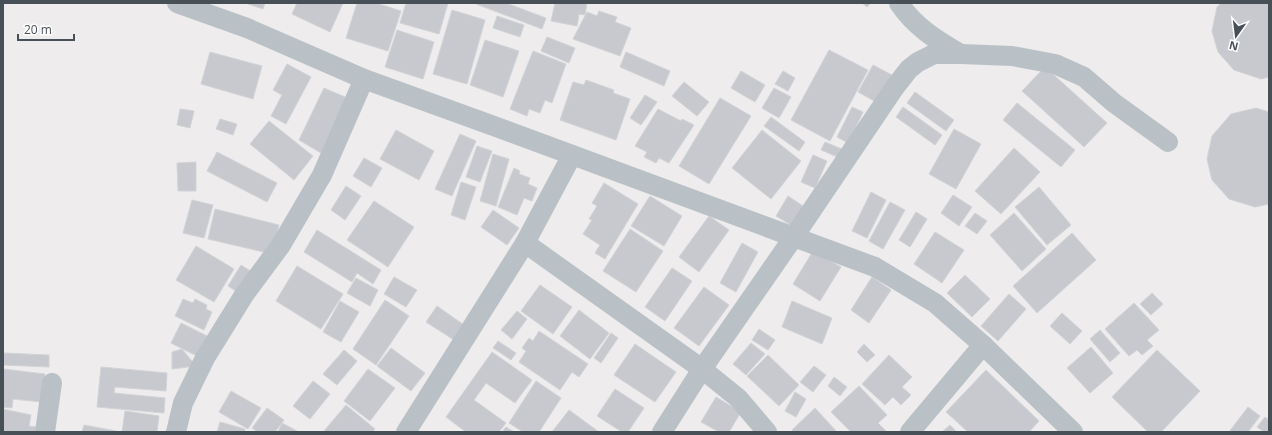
<svg xmlns="http://www.w3.org/2000/svg" width="1272" height="435" viewBox="0 0 1272 435" font-family="'Open Sans',sans-serif">
	<style>
		.building { fill: #c7c9ce; stroke: #d1d3d7 }
		.lines { fill: none; stroke-linecap: round; stroke-linejoin: round }
		.minor { stroke: #b9c1c7; stroke-width: 20 }
	</style>
	<rect width="100%" height="100%" fill="#eeecec"/>
	<g class="building">
		<polygon points="245,3 265,3 263,9"/>
		<polygon points="297,3 343,3 330,32 292,14"/>
		<polygon points="357,3 376,3 401,11 388,51 346,38"/>
		<polygon points="406,3 448,3 439,34 400,23"/>
		<polygon points="476,3 506,3 546,18 542,29 476,4"/>
		<polygon points="555,3 587,3 585,15 579,14 577,26 551,21"/>
		<polygon points="862,3 871,3 867,7"/>
		<polygon points="1221,3 1269,3 1269,77 1261,79 1234,70 1218,52 1212,31 1217,7"/>
		<polygon points="452,10 485,20 467,84 433,74"/>
		<polygon points="599,11 617,17 615,22 631,28 620,56 573,39 587,12 597,16"/>
		<polygon points="497,16 524,25 520,37 493,28"/>
		<polygon points="397,30 434,42 423,79 385,67"/>
		<polygon points="547,37 575,48 569,63 541,51"/>
		<polygon points="485,40 519,51 503,97 470,85"/>
		<polygon points="829,50 868,70 830,141 791,120"/>
		<polygon points="533,51 566,64 552,103 545,100 540,113 529,109 527,116 510,109"/>
		<polygon points="210,52 262,66 253,99 201,84"/>
		<polygon points="626,52 670,71 664,86 620,67"/>
		<polygon points="287,64 311,77 286,124 271,116 282,95 273,90"/>
		<polygon points="873,65 892,75 876,102 858,92"/>
		<polygon points="1045,67 1107,123 1084,147 1022,91"/>
		<polygon points="741,71 765,85 755,102 731,88"/>
		<polygon points="783,71 795,78 788,91 775,84"/>
		<polygon points="586,80 614,90 613,93 630,99 616,140 560,120 573,82 584,85"/>
		<polygon points="684,82 709,102 697,116 672,96"/>
		<polygon points="324,88 352,100 326,156 299,140"/>
		<polygon points="774,88 791,97 779,118 762,108"/>
		<polygon points="915,92 954,120 946,131 907,103"/>
		<polygon points="645,95 657,102 641,125 630,118"/>
		<polygon points="720,98 751,116 709,184 679,166"/>
		<polygon points="1017,103 1075,150 1061,167 1003,120"/>
		<polygon points="852,107 863,112 848,143 837,137"/>
		<polygon points="903,107 942,135 935,145 896,117"/>
		<polygon points="1256,108 1269,112 1269,204 1255,207 1229,199 1212,180 1207,159 1212,136 1231,114"/>
		<polygon points="180,109 194,111 190,128 177,125"/>
		<polygon points="658,109 681,121 682,119 694,125 669,163 659,158 656,163 644,157 647,152 635,146"/>
		<polygon points="771,117 805,142 799,151 764,126"/>
		<polygon points="220,119 237,124 233,135 216,129"/>
		<polygon points="269,121 313,156 294,180 250,144"/>
		<polygon points="954,129 981,144 956,189 929,174"/>
		<polygon points="396,130 434,151 419,180 380,159"/>
		<polygon points="762,130 801,161 771,199 732,168"/>
		<polygon points="460,134 476,141 452,196 435,189"/>
		<polygon points="825,142 844,150 840,158 821,150"/>
		<polygon points="477,146 492,151 480,182 466,177"/>
		<polygon points="1014,148 1040,172 1001,214 975,191"/>
		<polygon points="217,152 277,183 267,202 207,171"/>
		<polygon points="493,154 509,159 496,206 480,201"/>
		<polygon points="813,155 827,161 815,188 801,182"/>
		<polygon points="364,158 382,168 371,187 353,176"/>
		<polygon points="196,162 196,191 178,191 177,163"/>
		<polygon points="514,168 520,171 519,174 530,178 528,184 537,188 532,201 524,198 517,215 498,207"/>
		<polygon points="461,182 476,187 465,220 451,215"/>
		<polygon points="604,183 638,204 605,259 595,253 600,245 583,234 592,220 589,219 597,206 592,203"/>
		<polygon points="346,186 361,196 345,220 331,210"/>
		<polygon points="1039,187 1071,225 1047,245 1015,207"/>
		<polygon points="871,192 886,200 867,238 852,231"/>
		<polygon points="953,195 972,207 959,226 941,213"/>
		<polygon points="650,196 682,216 664,246 631,226"/>
		<polygon points="788,196 806,208 794,227 776,216"/>
		<polygon points="192,200 213,205 204,238 183,233"/>
		<polygon points="374,201 414,227 388,267 347,240"/>
		<polygon points="890,202 905,210 883,249 869,241"/>
		<polygon points="215,209 279,225 272,254 208,239"/>
		<polygon points="493,210 519,228 507,245 481,227"/>
		<polygon points="916,212 927,219 910,247 899,240"/>
		<polygon points="975,213 987,221 977,234 965,226"/>
		<polygon points="1014,213 1046,249 1022,271 990,235"/>
		<polygon points="709,216 729,230 699,272 679,257"/>
		<polygon points="630,229 663,251 636,292 603,271"/>
		<polygon points="317,230 381,270 373,284 357,273 352,282 304,252"/>
		<polygon points="935,232 964,250 942,283 914,264"/>
		<polygon points="1072,233 1096,260 1037,313 1013,286"/>
		<polygon points="742,243 758,252 736,292 720,283"/>
		<polygon points="196,246 234,269 214,302 176,280"/>
		<polygon points="813,251 841,267 820,301 793,284"/>
		<polygon points="241,265 252,272 239,293 228,286"/>
		<polygon points="297,266 343,294 321,329 276,301"/>
		<polygon points="672,268 692,281 665,321 645,307"/>
		<polygon points="965,275 990,299 972,317 947,293"/>
		<polygon points="394,277 417,290 406,307 384,294"/>
		<polygon points="872,277 891,290 869,323 851,310"/>
		<polygon points="356,278 378,290 370,306 347,293"/>
		<polygon points="540,285 572,307 553,334 521,311"/>
		<polygon points="704,287 729,305 699,346 674,328"/>
		<polygon points="1152,293 1163,304 1151,315 1140,304"/>
		<polygon points="1009,294 1026,309 998,341 981,326"/>
		<polygon points="183,299 193,303 195,299 207,305 206,309 212,312 204,330 175,316"/>
		<polygon points="385,300 409,316 376,365 353,349"/>
		<polygon points="340,301 359,312 341,342 323,332"/>
		<polygon points="792,301 832,318 822,344 782,327"/>
		<polygon points="1134,303 1159,330 1147,340 1153,346 1142,355 1137,350 1129,356 1105,329"/>
		<polygon points="437,306 464,325 454,340 426,322"/>
		<polygon points="579,310 609,333 590,359 560,336"/>
		<polygon points="517,311 527,319 512,339 501,330"/>
		<polygon points="1062,313 1082,331 1070,344 1050,326"/>
		<polygon points="181,323 207,336 197,356 171,343"/>
		<polygon points="759,329 775,340 768,350 752,340"/>
		<polygon points="1100,330 1120,353 1110,362 1090,339"/>
		<polygon points="539,331 588,364 579,377 572,372 560,390 519,362 526,351 522,348 529,338 533,341"/>
		<polygon points="611,333 618,338 601,363 594,358"/>
		<polygon points="498,341 516,353 511,360 493,348"/>
		<polygon points="751,343 765,354 746,375 733,364"/>
		<polygon points="635,344 676,372 655,402 614,375"/>
		<polygon points="864,344 875,355 867,362 857,352"/>
		<polygon points="1091,347 1113,373 1090,393 1067,368"/>
		<polygon points="391,348 425,373 411,391 377,366"/>
		<polygon points="182,349 196,366 172,369 172,352"/>
		<polygon points="344,350 357,361 337,385 323,374"/>
		<polygon points="1157,350 1200,391 1161,432 1148,432 1112,397"/>
		<polygon points="492,352 532,380 515,403 486,383 474,400 506,423 499,432 466,432 446,417"/>
		<polygon points="3,353 49,355 49,367 3,365"/>
		<polygon points="768,355 799,385 779,406 747,376"/>
		<polygon points="889,355 912,377 902,387 911,395 901,405 893,397 885,405 862,384"/>
		<polygon points="814,366 826,375 813,392 800,382"/>
		<polygon points="101,367 167,373 166,391 115,387 114,393 165,398 164,413 97,407"/>
		<polygon points="3,369 45,374 41,402 13,399 12,408 3,407"/>
		<polygon points="368,369 395,388 370,421 344,401"/>
		<polygon points="986,370 1039,421 1029,432 968,432 946,412"/>
		<polygon points="834,377 847,387 840,396 828,386"/>
		<polygon points="313,381 330,394 310,419 293,406"/>
		<polygon points="536,381 561,398 539,432 523,432 509,423"/>
		<polygon points="859,386 887,415 878,423 887,432 851,432 831,412"/>
		<polygon points="615,389 644,408 628,432 622,432 597,416"/>
		<polygon points="231,391 261,408 248,429 219,412"/>
		<polygon points="795,392 806,399 796,417 785,411"/>
		<polygon points="716,397 741,412 729,432 719,432 701,422"/>
		<polygon points="346,405 375,429 372,432 325,432 324,431"/>
		<polygon points="1248,407 1260,416 1248,432 1229,432"/>
		<polygon points="267,408 284,420 275,432 258,432 252,428"/>
		<polygon points="815,408 837,432 794,432 792,430"/>
		<polygon points="3,409 31,415 29,426 36,427 35,432 3,432"/>
		<polygon points="569,410 599,432 552,432"/>
		<polygon points="125,411 159,416 157,432 122,432"/>
		<polygon points="1265,417 1269,420 1269,432 1264,432 1257,427"/>
		<polygon points="220,422 245,429 244,432 217,432"/>
		<polygon points="282,423 297,431 297,432 278,432"/>
		<polygon points="84,425 116,431 116,432 82,432"/>
		<polygon points="950,425 957,432 942,432"/>
		<polygon points="506,427 514,432 502,432"/>
	</g>
	<g class="lines">
		<g class="minor">
			<polyline points="177,3 247,28 364,79 491,125 875,267 935,303 983,345 1073,432"/>
			<path d="M899,3C914,26 936,40 959,53"/>
			<polyline points="525,243 702,369 738,398 767,432"/>
			<polyline points="45,432 52,383"/>
			<polyline points="176,432 183,403 205,358 244,295 281,245 322,175 364,79"/>
			<polyline points="406,432 525,243 572,155"/>
			<polyline points="662,432 702,369 793,238 895,87 909,69 918,62 934,54 961,54 1012,56 1055,64 1084,77 1114,103 1168,142"/>
			<polyline points="910,432 983,345"/>
		</g>
	</g>
	<rect width="1272" height="435" fill="none" stroke="#475057" stroke-width="8"/>
	<g transform="translate(1236 36) rotate(194)" stroke="#ffffff" stroke-width="3" paint-order="stroke">
	<path d="M0-3L7 15L0 10L-7 15Z" fill="#475057"/>
	<text y="-6" font-size="11" font-weight="bold" text-anchor="middle" fill="#475057">N</text>
	</g>
	<path d="M18 34v6h56v-6" fill="none" stroke="#475057" stroke-width="2"/>
	<text x="24" y="34" font-size="12" fill="#475057" stroke="#ffffff" stroke-width="3" paint-order="stroke">20 m</text>
</svg>
